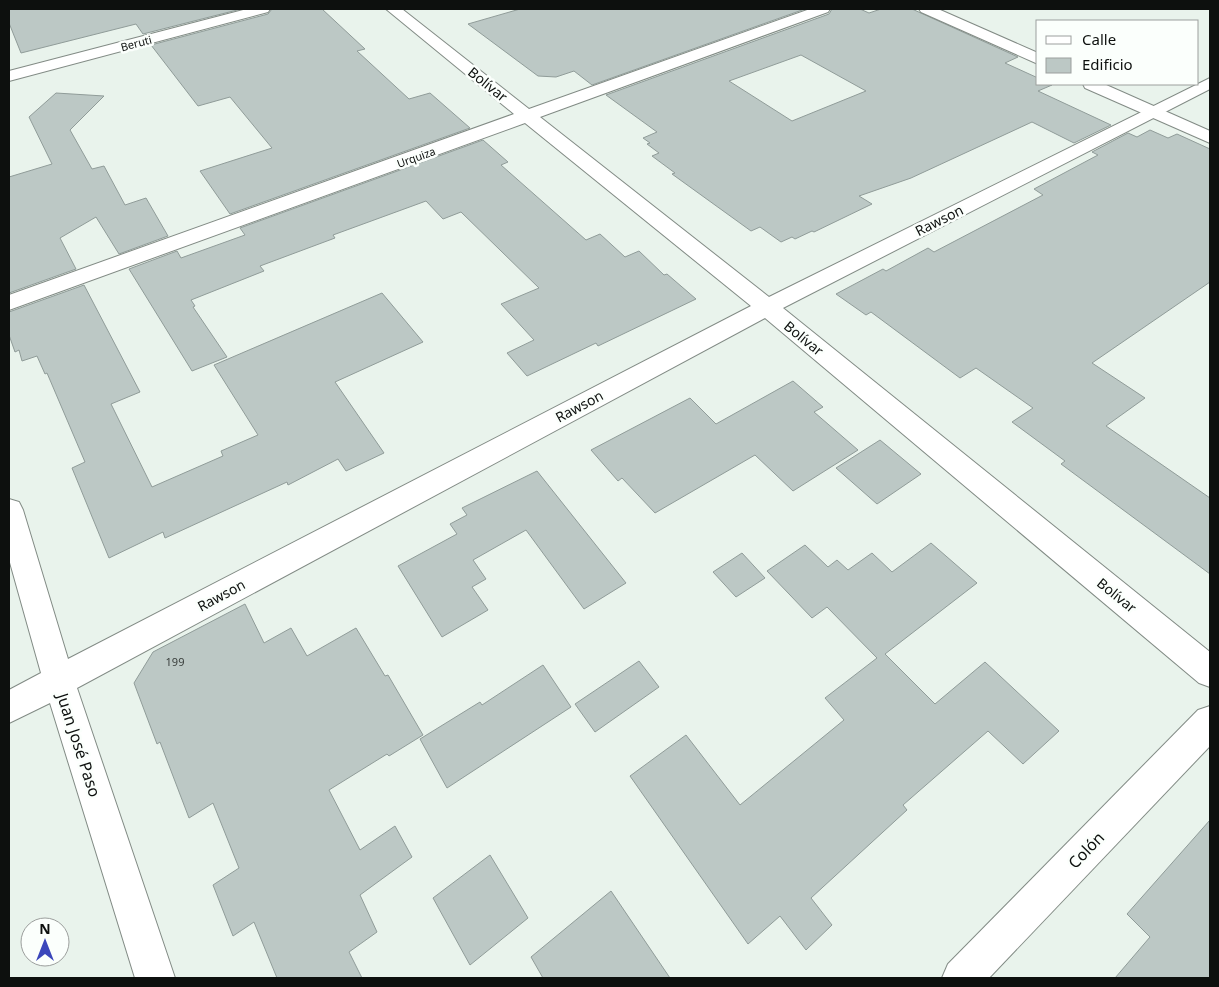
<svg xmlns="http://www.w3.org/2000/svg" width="1219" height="987" viewBox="0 0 1219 987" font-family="'Noto Sans',sans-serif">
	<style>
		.building { fill: #bcc8c5; stroke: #909c99; fill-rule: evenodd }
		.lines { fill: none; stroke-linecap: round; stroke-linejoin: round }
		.street-casing { stroke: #828b85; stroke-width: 2 }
		.secondary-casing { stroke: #828b85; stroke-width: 2 }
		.street { fill: #fff; fill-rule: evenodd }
		.secondary { fill: #fff; fill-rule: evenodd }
		.labels { text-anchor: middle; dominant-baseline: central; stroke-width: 5; stroke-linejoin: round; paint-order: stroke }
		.far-street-label { font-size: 11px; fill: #0d100e; stroke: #fbfffc }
		.number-label { font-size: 11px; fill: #393e3c }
		.street-label { font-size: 14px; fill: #0d100e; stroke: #fbfffc }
		.near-street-label { font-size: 16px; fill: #0d100e; stroke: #fbfffc }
	</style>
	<rect width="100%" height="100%" fill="#e9f3ec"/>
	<g class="building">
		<polygon points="9,9 241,9 143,34 136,24 21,53 9,23"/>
		<polygon points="272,9 322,9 365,49 357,51 409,99 430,93 470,128 230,214 200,171 272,148 230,97 198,106 151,45 268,14"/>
		<polygon points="520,9 805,9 592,85 574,71 556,77 538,76 468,24"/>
		<path d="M832,9H860L869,13L881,9H912L1018,57L1005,63L1038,78V84L1052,85L1038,91L1111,125L1074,143L1032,122L911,178L859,196L872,204L814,232L812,231L795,239L792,237L781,242L760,227L751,231L672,174L675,173L652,156L659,153L647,144L650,143L643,138L657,132L606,95L829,14ZM801,55L866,91L792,121L729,81Z"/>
		<polygon points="56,93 104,96 70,130 92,169 104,166 125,205 146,198 168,236 119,254 96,217 60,238 76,269 9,293 9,177 52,164 29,117"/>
		<polygon points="1150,130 1168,138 1177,134 1210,149 1210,282 1092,363 1145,398 1106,426 1210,498 1210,574 1061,464 1065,461 1012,422 1033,408 976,368 960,378 871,312 866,315 836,294 883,269 886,271 928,248 934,252 1043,195 1034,189 1098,155 1092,152 1128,133 1137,137"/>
		<polygon points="483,140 508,162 501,165 586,240 600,234 625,257 639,251 664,275 667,274 696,299 598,346 596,343 527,376 507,353 534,340 501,304 539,288 461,212 443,219 426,201 333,235 335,238 260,266 264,271 191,300 195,306 193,307 227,357 192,371 129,269 177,251 181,258 245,235 240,228"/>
		<polygon points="84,285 140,392 111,404 152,487 223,456 221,451 258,435 214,365 382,293 423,342 335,382 384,453 346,471 338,459 288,485 287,482 165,538 163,532 109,558 72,468 85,462 47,373 45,374 37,356 22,361 19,350 15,352 9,335 9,312"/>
		<polygon points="793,381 823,407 814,412 858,450 793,491 755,455 655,513 622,478 618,481 591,450 690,398 716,424"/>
		<polygon points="880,440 921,474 877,504 836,468"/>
		<polygon points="537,471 626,583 584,609 526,530 473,560 486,579 472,587 488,610 442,637 398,566 457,534 450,524 467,515 462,508"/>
		<polygon points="931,543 977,583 885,654 935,704 985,662 1059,731 1023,764 988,731 903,805 907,810 811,898 832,925 806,950 780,916 748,944 630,776 686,735 740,805 844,720 825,698 877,658 827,607 812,618 767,571 805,545 828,567 837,560 848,570 872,553 892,572"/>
		<polygon points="742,553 765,578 736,597 713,572"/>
		<polygon points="245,604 264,643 291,628 307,656 356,628 385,676 388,675 423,735 389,756 387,754 329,790 360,850 395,826 412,857 360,895 377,932 349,952 362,978 277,978 254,922 233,936 213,885 239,868 213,803 189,818 160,742 157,744 134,683 153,652"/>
		<polygon points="639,661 659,687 595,732 575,704"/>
		<polygon points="543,665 571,707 447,788 420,739 480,702 482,705"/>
		<polygon points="1210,820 1210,978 1115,978 1150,937 1127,914"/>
		<polygon points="490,855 528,918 470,965 433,898"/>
		<polygon points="611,891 670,978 543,978 531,957"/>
	</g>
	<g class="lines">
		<defs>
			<g id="street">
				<polygon points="247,9 270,9 268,12 9,81 9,71"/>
				<polygon points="386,9 402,9 529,109 810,9 830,9 828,12 540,117 769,297 1210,78 1210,89 783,308 1210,652 1210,687 1199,683 765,318 77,688 175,978 135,978 50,703 9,723 9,690 41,673 9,559 9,499 19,502 23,510 68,659 751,306 525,123 9,310 9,295 514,114"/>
				<polygon points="1210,706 1210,746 989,978 942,978 948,964 1198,710"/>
			</g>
			<g id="secondary">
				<polygon points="919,9 938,9 1038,53 1038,64 921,12"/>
				<polygon points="1083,84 1104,84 1210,131 1210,143 1085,88"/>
			</g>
		</defs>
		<use href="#street" class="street-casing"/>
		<use href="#secondary" class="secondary-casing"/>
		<use href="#street" class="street"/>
		<use href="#secondary" class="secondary"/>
	</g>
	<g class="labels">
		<g class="far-street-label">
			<text transform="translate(136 43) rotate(-15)">Beruti</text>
			<text transform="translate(416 157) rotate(-20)">Urquiza</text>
		</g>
		<g class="number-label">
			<text x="175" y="661">199</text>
		</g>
		<g class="street-label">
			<text transform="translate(488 84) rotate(39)">Bolívar</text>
			<text transform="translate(939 220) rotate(-27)">Rawson</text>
			<text transform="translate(804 338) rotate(39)">Bolívar</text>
			<text transform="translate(579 406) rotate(-28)">Rawson</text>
			<text transform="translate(221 595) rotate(-28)">Rawson</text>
			<text transform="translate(1117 595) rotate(39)">Bolívar</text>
		</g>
		<g class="near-street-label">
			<text transform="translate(79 745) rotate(72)">Juan José Paso</text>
			<text transform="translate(1086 850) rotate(-46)">Colón</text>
		</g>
	</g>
	<rect width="1219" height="987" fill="none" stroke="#0d100e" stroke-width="20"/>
	<rect x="1036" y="20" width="162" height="65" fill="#fbfffc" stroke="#9c9f9d"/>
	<rect x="1046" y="36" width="25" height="8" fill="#ffffff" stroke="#9c9f9d"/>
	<text x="1082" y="45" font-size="15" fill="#0d100e">Calle</text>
	<rect x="1046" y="58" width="25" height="15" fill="#bcc8c5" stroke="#9c9f9d"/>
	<text x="1082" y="70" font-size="15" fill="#0d100e">Edificio</text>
	<g transform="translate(45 942)"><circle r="24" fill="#fbfffc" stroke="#9c9f9d"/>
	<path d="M0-4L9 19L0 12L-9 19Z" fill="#3b47bb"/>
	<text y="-8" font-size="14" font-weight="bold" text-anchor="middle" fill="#0d100e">N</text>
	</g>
</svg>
